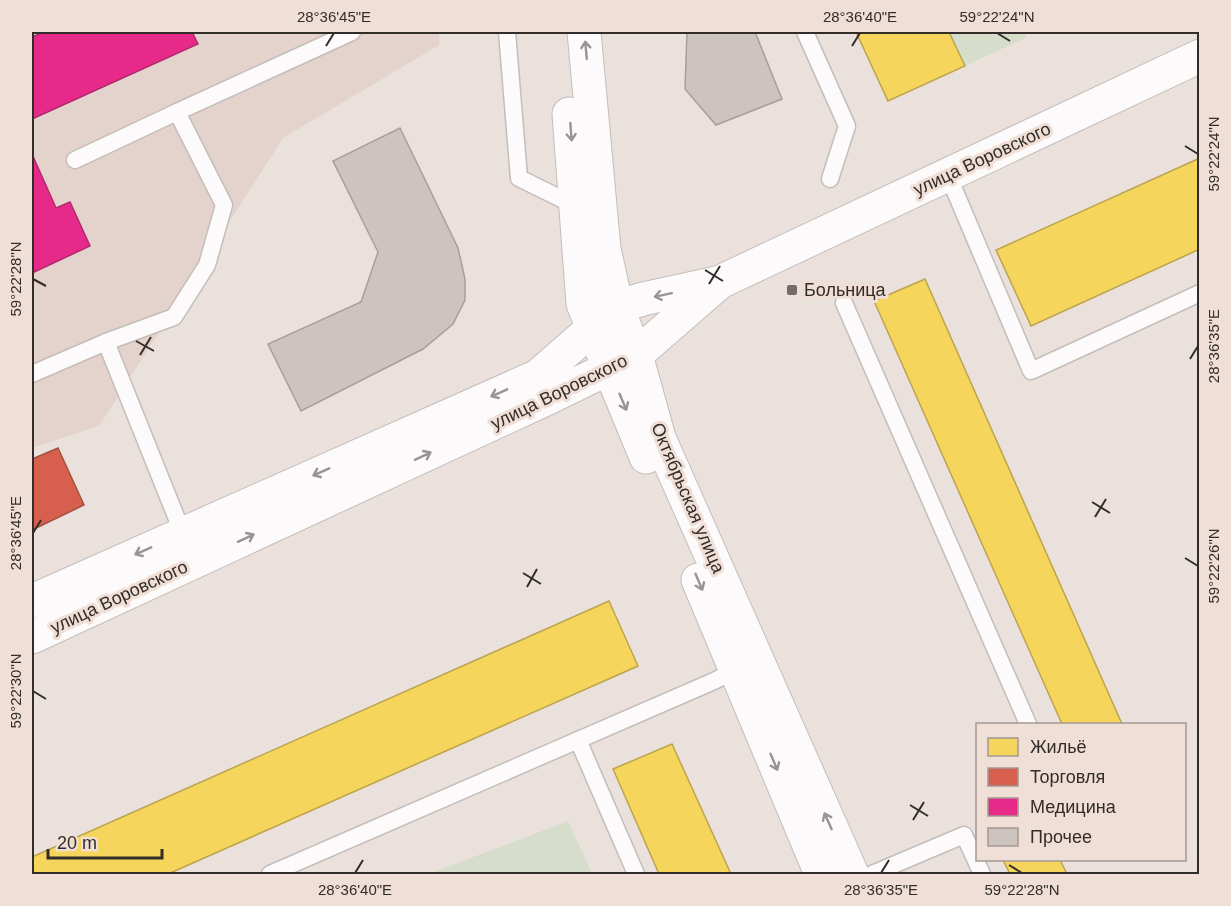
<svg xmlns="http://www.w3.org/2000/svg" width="1231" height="906" viewBox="0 0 1231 906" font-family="Helvetica,sans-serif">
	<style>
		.medical { fill: #e4d2cc }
		.green { fill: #d6ddcb }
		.homes { fill: #f6d55c; stroke: #bca34d; stroke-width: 1.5 }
		.shops { fill: #d6604d; stroke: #a55142; stroke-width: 1.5 }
		.health { fill: #e7298a; stroke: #b12a6d; stroke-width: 1.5 }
		.building { fill: #cec4bf; stroke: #a69f9c; stroke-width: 1.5 }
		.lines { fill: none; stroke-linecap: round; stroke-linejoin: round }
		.service-casing { stroke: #c4bdba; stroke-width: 19 }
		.tertiary-casing { stroke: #c4bdba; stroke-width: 35 }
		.service { stroke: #fcfafa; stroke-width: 16 }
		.tertiary { stroke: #fcfafa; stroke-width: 33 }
		.oneway { stroke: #989492 }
		.ticks { fill: none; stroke: #332d2a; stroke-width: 2 }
		.poi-dot { fill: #736c69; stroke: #f0dfd7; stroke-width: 2 }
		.labels { text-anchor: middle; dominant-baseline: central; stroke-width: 6; stroke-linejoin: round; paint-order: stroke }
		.street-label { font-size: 18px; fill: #332d2a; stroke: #f0dfd7 }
		.poi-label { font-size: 18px; fill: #332d2a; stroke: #f0dfd7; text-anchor: start }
		.neatline { fill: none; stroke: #332d2a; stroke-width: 2 }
		.ticks-label { font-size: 15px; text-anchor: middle; fill: #332d2a }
	</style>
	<rect width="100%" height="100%" fill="#eae1dd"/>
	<polygon class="medical" points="32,32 439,32 439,45 283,138 99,426 32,448"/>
	<g class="green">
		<polygon points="949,32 1024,32 1027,37 965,66"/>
		<polygon points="568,821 592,874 429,874"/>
	</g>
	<g class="homes">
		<polygon points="856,32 949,32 965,66 888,101"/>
		<polygon points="1200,158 1200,249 1031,326 996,250"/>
		<polygon points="925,279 1122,724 1062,724 874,301"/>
		<polygon points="609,601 638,666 168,874 32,874 32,857"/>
		<polygon points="672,744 731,874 659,874 613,769"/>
		<polygon points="1003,860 1060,860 1067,874 1010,874"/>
	</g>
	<polygon class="shops" points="58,448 84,505 32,530 32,459"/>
	<g class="health">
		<polygon points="44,32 192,32 198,44 32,119 32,37"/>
		<polygon points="32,154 56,208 70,202 90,246 32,273"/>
	</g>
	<g class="building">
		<polygon points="687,32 755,32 782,99 716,125 685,89"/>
		<polygon points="400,128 458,248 465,279 465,300 453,324 423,349 301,411 268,344 361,302 378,252 333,161"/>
	</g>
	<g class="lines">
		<defs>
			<g id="service">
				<polyline points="507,32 519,178 578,207"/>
				<polyline points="805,32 847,126 830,179"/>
				<polyline points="177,112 352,32"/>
				<polyline points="75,160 177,112 224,205 207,265 174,317 106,342 185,539"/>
				<polyline points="948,175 1031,371 1200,293"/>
				<polyline points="844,303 1028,724"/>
				<polyline points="32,374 106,342"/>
				<polyline points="578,740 636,874"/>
				<polyline points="270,874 714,681 741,667"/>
				<polyline points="872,874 964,835 982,874"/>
			</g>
			<g id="tertiary">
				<polyline points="584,32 604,249 617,307 636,355 659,438 852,874"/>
				<polyline points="569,114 583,304 646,457"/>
				<polyline points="698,580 821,874"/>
				<polyline points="32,601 538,376 617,307 643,299 716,283"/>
				<polyline points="32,637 550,397 636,355 720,282 1200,56"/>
			</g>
		</defs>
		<use href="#service" class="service-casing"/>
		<use href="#tertiary" class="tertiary-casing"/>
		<use href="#service" class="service"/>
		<use href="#tertiary" class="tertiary"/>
	</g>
	<defs><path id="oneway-shaft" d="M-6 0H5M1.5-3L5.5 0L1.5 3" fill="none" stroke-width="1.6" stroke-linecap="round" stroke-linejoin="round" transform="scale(1.5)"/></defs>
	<g class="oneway">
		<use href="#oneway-shaft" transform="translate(586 50) rotate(-95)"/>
		<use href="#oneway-shaft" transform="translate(571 132) rotate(86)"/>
		<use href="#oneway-shaft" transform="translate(663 295) rotate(168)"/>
		<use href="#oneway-shaft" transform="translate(499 393) rotate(156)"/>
		<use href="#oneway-shaft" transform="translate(623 402) rotate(67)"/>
		<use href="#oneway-shaft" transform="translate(423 456) rotate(-25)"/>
		<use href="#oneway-shaft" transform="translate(321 472) rotate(156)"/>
		<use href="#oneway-shaft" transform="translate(246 538) rotate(-25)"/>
		<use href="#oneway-shaft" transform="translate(143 551) rotate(156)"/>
		<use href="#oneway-shaft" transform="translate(699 582) rotate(67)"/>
		<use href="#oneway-shaft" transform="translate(774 762) rotate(67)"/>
		<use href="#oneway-shaft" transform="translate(828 821) rotate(-114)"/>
	</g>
	<path class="ticks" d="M997,33L1010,41M326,46L334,33M852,46L860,33M1185,146L1198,154M705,270L723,281M33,279L46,286M709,284L720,266M136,341L154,351M140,355L151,337M1190,359L1198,346M1092,502L1110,513M1095,517L1106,499M33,533L41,520M1185,558L1198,566M523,573L541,584M527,587L537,569M33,691L46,699M910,805L928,816M913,820L924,802M1009,865L1022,873M355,873L363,860M881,873L889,860"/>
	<rect class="poi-dot" x="786" y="284" width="12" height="12" rx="3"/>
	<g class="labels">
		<g class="street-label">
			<text transform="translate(982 159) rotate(-25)">улица Воровского</text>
			<text transform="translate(559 392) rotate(-26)">улица Воровского</text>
			<text transform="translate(688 498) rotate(67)">Октябрьская улица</text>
			<text transform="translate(119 597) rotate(-25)">улица Воровского</text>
		</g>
		<g class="poi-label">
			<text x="804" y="290">Больница</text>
		</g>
	</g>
	<rect width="1231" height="906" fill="none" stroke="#f0dfd7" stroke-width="66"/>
	<rect x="976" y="723" width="210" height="138" fill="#f0dfd7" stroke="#a49892" stroke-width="1.5"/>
	<rect x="988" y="738" width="30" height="18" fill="#f6d55c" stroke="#a49892" stroke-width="1.5"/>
	<text x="1030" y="753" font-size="18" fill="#332d2a">Жильё</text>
	<rect x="988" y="768" width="30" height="18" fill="#d6604d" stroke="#a49892" stroke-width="1.5"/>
	<text x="1030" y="783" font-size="18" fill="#332d2a">Торговля</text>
	<rect x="988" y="798" width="30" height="18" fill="#e7298a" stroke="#a49892" stroke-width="1.5"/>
	<text x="1030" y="813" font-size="18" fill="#332d2a">Медицина</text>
	<rect x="988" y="828" width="30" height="18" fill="#cec4bf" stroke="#a49892" stroke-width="1.5"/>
	<text x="1030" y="843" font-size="18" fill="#332d2a">Прочее</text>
	<path d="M48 849v9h114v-9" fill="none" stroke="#332d2a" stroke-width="3"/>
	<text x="57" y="849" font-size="18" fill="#332d2a" stroke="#f0dfd7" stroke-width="4.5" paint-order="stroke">20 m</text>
	<rect x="33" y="33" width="1165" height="840" class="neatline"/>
	<g class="ticks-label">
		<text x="334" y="22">28°36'45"E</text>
		<text x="860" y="22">28°36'40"E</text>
		<text x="997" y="22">59°22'24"N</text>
		<text transform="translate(1214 154) rotate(-90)" y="5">59°22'24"N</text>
		<text transform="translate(16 279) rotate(-90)" y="5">59°22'28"N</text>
		<text transform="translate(1214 346) rotate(-90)" y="5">28°36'35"E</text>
		<text transform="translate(16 533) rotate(-90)" y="5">28°36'45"E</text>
		<text transform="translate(1214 566) rotate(-90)" y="5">59°22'26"N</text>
		<text transform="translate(16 691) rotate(-90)" y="5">59°22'30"N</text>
		<text x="355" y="895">28°36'40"E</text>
		<text x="881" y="895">28°36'35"E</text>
		<text x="1022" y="895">59°22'28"N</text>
	</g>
</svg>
